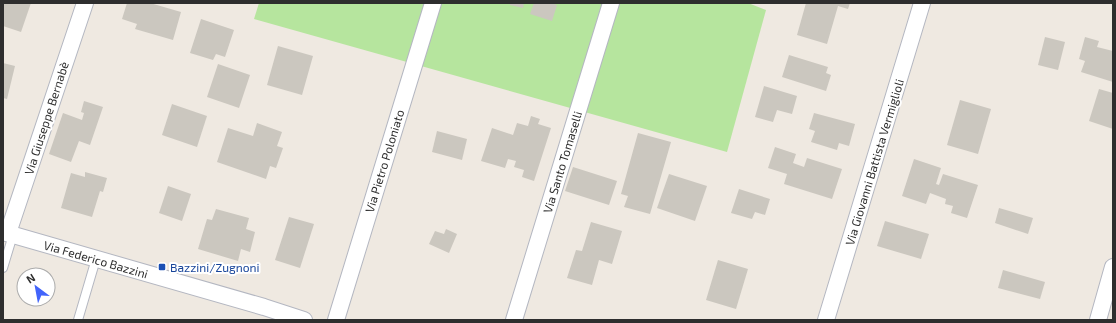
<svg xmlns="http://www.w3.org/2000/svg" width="1116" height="323" viewBox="0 0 1116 323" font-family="'Exo 2',sans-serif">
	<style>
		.green { fill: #b6e59e }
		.building { fill: #cbc7bf }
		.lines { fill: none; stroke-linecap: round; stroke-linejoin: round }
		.lane-casing { stroke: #b4b7c1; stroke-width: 10 }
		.street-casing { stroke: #b4b7c1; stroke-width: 18 }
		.lane { stroke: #fff; stroke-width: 8 }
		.street { stroke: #fff; stroke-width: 16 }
		.transit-dot { fill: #1a4fb4; stroke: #fff; stroke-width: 1.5 }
		.labels { text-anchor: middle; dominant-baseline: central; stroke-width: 4; stroke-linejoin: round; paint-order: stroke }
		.street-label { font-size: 12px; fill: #2e2e2e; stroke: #fff }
		.transit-label { font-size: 12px; fill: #164399; stroke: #fff; text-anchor: start }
	</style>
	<rect width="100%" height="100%" fill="#efe9e1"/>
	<polygon class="green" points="259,3 748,3 766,10 727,152 254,19"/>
	<g class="building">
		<polygon points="3,3 31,3 21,32 3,26"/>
		<polygon points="127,3 150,3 181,12 173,40 135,29 137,24 122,19"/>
		<polygon points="510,3 524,3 523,8 510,5"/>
		<polygon points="534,3 551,3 557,5 552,21 530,14"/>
		<polygon points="806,3 850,3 848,9 838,6 827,44 797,35"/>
		<polygon points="201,19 234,30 225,57 216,54 213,60 190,53"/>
		<polygon points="1045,37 1065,42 1058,70 1038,65"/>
		<polygon points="1085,37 1099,41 1097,47 1113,51 1113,82 1081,72 1085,61 1079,59"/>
		<polygon points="278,46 313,56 302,95 267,85"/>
		<polygon points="789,55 828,67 826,73 831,75 826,91 782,77"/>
		<polygon points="3,63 15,66 7,99 3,98"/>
		<polygon points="218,64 250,75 239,108 207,97"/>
		<polygon points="764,86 797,96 792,114 777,110 773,122 755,117"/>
		<polygon points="1099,89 1113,93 1113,129 1089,121"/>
		<polygon points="960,100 991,109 978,154 947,145"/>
		<polygon points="84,101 103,107 90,145 79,141 71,162 49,154 63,113 82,120 84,113 81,112"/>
		<polygon points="172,104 207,116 197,147 162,135"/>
		<polygon points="814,113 855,124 849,146 839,143 837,150 811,142 815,131 809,129"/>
		<polygon points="531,116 540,119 538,124 551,128 534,181 522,177 524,170 514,167 516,161 508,159 505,168 481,161 492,128 513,135 517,123 528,126"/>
		<polygon points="257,123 282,132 277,146 283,148 276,168 270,166 266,179 217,162 228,128 253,136"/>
		<polygon points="437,131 467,139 462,160 432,152"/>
		<polygon points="638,133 671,142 650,214 624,207 628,196 621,194"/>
		<polygon points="775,147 796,154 793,163 804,167 807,158 842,169 832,199 784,184 787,174 768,168"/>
		<polygon points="914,159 941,168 936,184 939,185 943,174 978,185 967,218 951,213 953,206 945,204 946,199 930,193 926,204 902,196"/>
		<polygon points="573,167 617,181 609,205 565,191"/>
		<polygon points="85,172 107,178 103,192 100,191 92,217 61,208 71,173 85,177"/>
		<polygon points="669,174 707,186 695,221 657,208"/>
		<polygon points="168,186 191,194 182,221 159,213"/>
		<polygon points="739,189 770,199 765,215 755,212 752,219 731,213"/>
		<polygon points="999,208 1033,218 1028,234 995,223"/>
		<polygon points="216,209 249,218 246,229 255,232 250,252 241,249 238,261 198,249 207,219 212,220"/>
		<polygon points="289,217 314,224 300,268 275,260"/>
		<polygon points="885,221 929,234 921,259 877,246"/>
		<polygon points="591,222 622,231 612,264 599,260 592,285 567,278 576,250 582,251"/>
		<polygon points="446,229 457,234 449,253 429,244 435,231 444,234"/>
		<polygon points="718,260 748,269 736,309 706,300"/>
		<polygon points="1003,270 1045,282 1040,299 998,288"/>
	</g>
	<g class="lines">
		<defs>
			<g id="lane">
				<polyline points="3,268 13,235"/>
				<polyline points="78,320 96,259"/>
			</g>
			<g id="street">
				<polyline points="3,232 264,307 304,320"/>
				<polyline points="8,233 85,3"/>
				<polyline points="336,320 433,3"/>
				<polyline points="514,320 611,3"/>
				<polyline points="826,320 922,3"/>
				<polyline points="1098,320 1113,267"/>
			</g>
		</defs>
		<use href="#lane" class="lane-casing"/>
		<use href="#street" class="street-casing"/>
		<use href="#lane" class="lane"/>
		<use href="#street" class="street"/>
	</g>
	<rect class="transit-dot" x="158" y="263" width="8" height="8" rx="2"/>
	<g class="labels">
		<g class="street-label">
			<text transform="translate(46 118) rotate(-72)">Via Giuseppe Bernabè</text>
			<text transform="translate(384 161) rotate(-73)">Via Pietro Poloniato</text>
			<text transform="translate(562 162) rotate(-73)">Via Santo Tomaselli</text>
			<text transform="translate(874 162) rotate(-73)">Via Giovanni Battista Vermiglioli</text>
			<text transform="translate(96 259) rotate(16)">Via Federico Bazzini</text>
		</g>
		<g class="transit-label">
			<text x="170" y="267">Bazzini/Zugnoni</text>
		</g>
	</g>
	<rect width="1116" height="323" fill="none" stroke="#2e2e2e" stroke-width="8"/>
	<g transform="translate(36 287) rotate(328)"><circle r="19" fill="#ffffff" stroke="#ababab"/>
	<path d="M0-3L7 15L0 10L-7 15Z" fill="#4264fb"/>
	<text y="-6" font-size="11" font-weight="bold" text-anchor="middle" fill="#2e2e2e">N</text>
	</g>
</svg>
